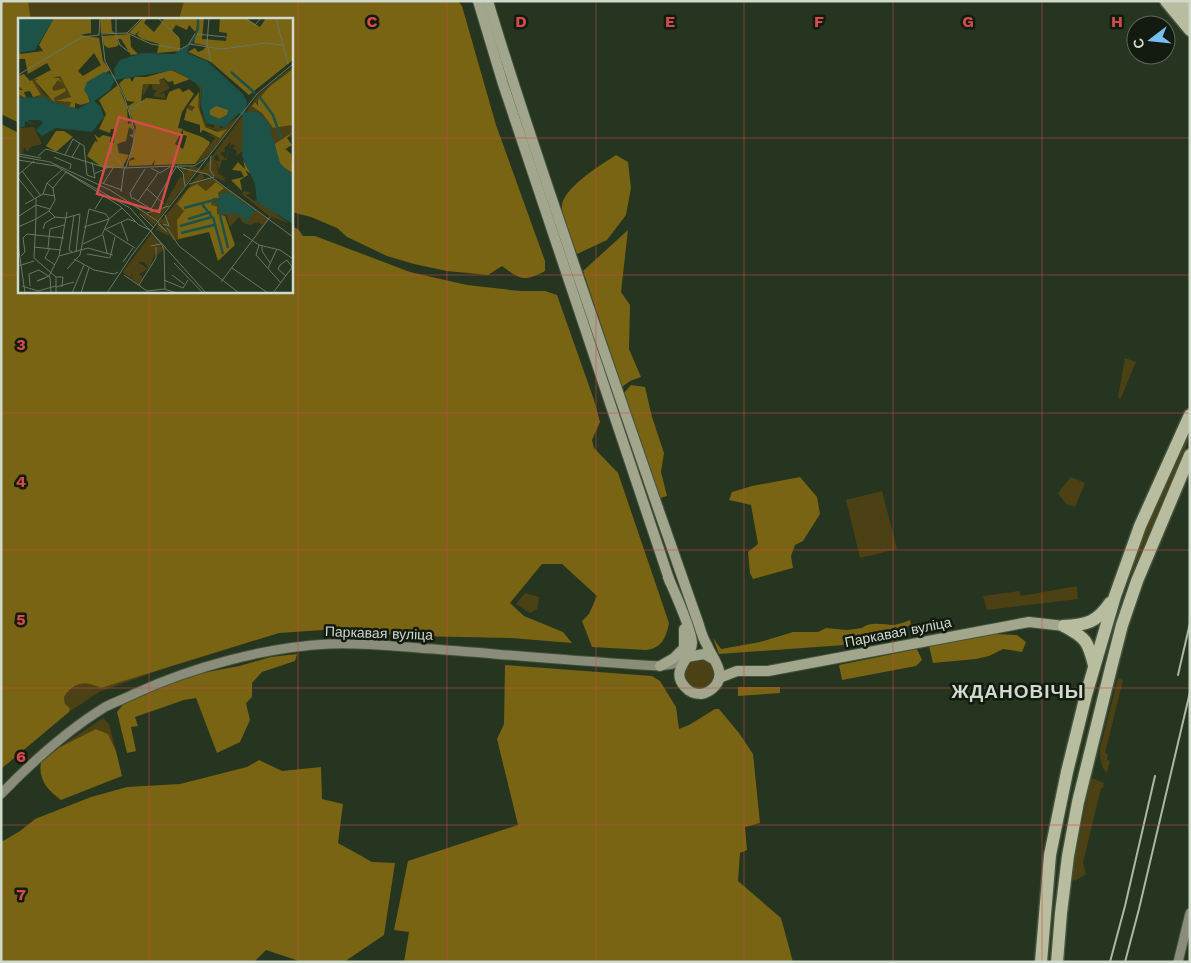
<svg xmlns="http://www.w3.org/2000/svg" width="1191" height="963" viewBox="0 0 1191 963" font-family="'Work Sans',sans-serif">
	<style>
		.green { fill: #4c4114 }
		.forest { fill: #786412 }
		.lines { fill: none; stroke-linecap: round; stroke-linejoin: round }
		.secondary-casing { stroke: #44533e; stroke-width: 11 }
		.primary-casing { stroke: #44533e; stroke-width: 12 }
		.highway-casing { stroke: #44533e; stroke-width: 15 }
		.secondary { stroke: #898d79; stroke-width: 9 }
		.primary { stroke: #a1a68c; stroke-width: 10 }
		.highway { stroke: #b7bd9e; stroke-width: 12 }
		.rail { stroke: #acb7a8; stroke-width: 2 }
		.grid { fill: none; stroke: #d54b49; stroke-width: 1; stroke-opacity: 0.55 }
		.labels { text-anchor: middle; dominant-baseline: central; stroke-width: 5; stroke-linejoin: round; paint-order: stroke }
		.street-label { font-size: 14px; fill: #cfd9cc; stroke: #131a10 }
		.district-label { font-size: 19px; font-weight: bold; letter-spacing: 1px; fill: #cfd9cc; stroke: #131a10 }
		.inset-river { fill: none; stroke: #1d5249; stroke-width: 2.5 }
		.inset-road { fill: none; stroke: #697764; stroke-width: 1 }
		.view { fill: #d54b49; fill-opacity: 0.15; stroke: #d54b49; stroke-width: 2.5 }
		.inset-edge { fill: none; stroke: #cfd9cc; stroke-width: 2.5 }
		.grid-label { font-size: 16px; text-anchor: middle; font-weight: bold; fill: #d54b49; stroke: #131a10; stroke-width: 5; stroke-linejoin: round; paint-order: stroke }
	</style>
	<rect width="100%" height="100%" fill="#25351f"/>
	<g class="green">
		<polygon points="28,1 184,1 179,19 31,19"/>
		<polygon points="1125,358 1136,362 1120,400 1118,397"/>
		<polygon points="1190,427 1190,437 1118,605 1113,608 1161,490"/>
		<polygon points="1071,477 1085,483 1075,507 1066,504 1058,493"/>
		<polygon points="882,491 897,549 860,558 846,500"/>
		<polygon points="1077,586 1078,599 987,610 983,596 1019,591 1021,596"/>
		<polygon points="525,593 539,597 537,609 530,613 516,604"/>
		<circle cx="700" cy="674" r="16"/>
		<path d="M179,663L99,692L69,712L70,708L65,704L64,697C75,681 85,681 101,688Z"/>
		<path d="M1118,678L1123,680L1105,753L1108,754L1107,760L1110,761L1107,773C1100,767 1100,757 1100,749Z"/>
		<polygon points="103,718 109,724 116,751 108,734 96,729 60,747"/>
		<polygon points="1092,778 1104,783 1103,788 1101,788 1083,863 1086,874 1075,881 1072,879 1073,868 1090,782"/>
	</g>
	<g class="forest">
		<polygon points="28,1 31,19 19,19 19,123 1,114 1,2"/>
		<path d="M184,1H458L462,6L496,125L545,261V271C525,282 520,280 502,266L488,275L447,271L414,264L387,256L347,237L337,228L311,217L291,212V19H179Z"/>
		<path d="M1,124L19,133V291H291V226L298,229L303,236H315L410,272L467,285L520,291H545L557,295L594,400L600,422L592,440L594,448L618,473L669,623C666,638 662,648 646,650L592,647L582,621L589,614L597,596L562,564H542L510,603L524,616L563,632L572,643L511,638L412,636L323,630L279,633L101,688C85,681 75,681 64,697L65,704L70,708L69,712L1,769Z"/>
		<path d="M616,155L628,162L631,188L626,215L607,240L577,254C572,240 564,224 562,209C559,190 602,164 616,155Z"/>
		<polygon points="628,230 621,292 630,305 629,349 641,377 630,381 622,387 583,271"/>
		<polygon points="631,385 645,387 652,417 664,453 661,472 667,496 657,499 624,393"/>
		<polygon points="800,477 817,497 820,514 803,541 795,545 791,556 793,568 753,579 750,573 748,552 758,544 751,505 729,500 732,492 752,486"/>
		<path d="M910,620L911,625L904,628L899,635L858,644L719,654L713,638L721,649L760,642L793,632H818L826,628L847,630L862,628C871,621 884,625 894,625C899,624 905,622 910,620Z"/>
		<polygon points="995,634 1017,635 1026,642 1022,652 1003,649 989,656 976,659 933,663 929,646"/>
		<polygon points="917,649 922,660 916,666 842,680 839,665"/>
		<polygon points="297,654 295,661 262,672 252,683 252,697 246,703 250,720 240,742 217,753 196,698 184,700 135,717 138,726 131,727 136,751 127,753 117,712 125,702 192,675 239,666 271,657"/>
		<polygon points="505,665 652,676 660,681 676,707 679,729 689,725 715,709 719,709 739,733 753,754 760,823 745,827 747,850 740,853 738,881 781,918 793,962 404,962 409,932 394,930 408,861 518,825 497,739 504,724"/>
		<polygon points="738,687 780,687 780,693 738,696"/>
		<path d="M96,729L108,734L116,751L122,776L61,800C47,790 38,779 41,762L60,747Z"/>
		<polygon points="259,760 282,771 321,767 322,799 343,804 338,843 372,862 395,863 384,935 344,962 302,962 266,950 254,962 1,962 1,839 3,841 20,831 35,819 91,797 127,787 180,784 247,767"/>
	</g>
	<g class="lines">
		<defs>
			<g id="secondary">
				<path d="M1,794C33,761 66,731 105,707C115,702 126,698 136,693C193,667 266,647 329,644C364,642 400,647 434,649C510,655 585,662 660,666L673,664L684,660"/>
				<polyline points="1178,962 1190,913"/>
			</g>
			<g id="primary">
				<polyline points="478,1 503,84 670,582"/>
				<path d="M488,1C515,92 546,181 576,270C617,388 657,507 699,625C701,632 703,639 707,645C712,658 726,672 716,685C712,690 707,693 701,694C695,694 689,692 685,687C669,670 692,659 692,643C692,630 674,591 668,577"/>
				<polyline points="687,657 704,654 713,659"/>
				<polyline points="660,666 674,658 684,648 684,629"/>
				<polyline points="719,678 737,671 768,671 1029,622 1064,626"/>
			</g>
			<g id="highway">
				<polyline points="1166,1 1190,30"/>
				<polyline points="1180,1 1190,13"/>
				<path d="M1064,626C1087,625 1097,622 1110,603"/>
				<path d="M1064,626C1086,638 1088,641 1094,665"/>
				<polyline points="1041,962 1050,855 1067,772 1086,695 1115,596 1140,526 1190,415"/>
				<polyline points="1057,962 1061,913 1068,856 1078,802 1111,668 1122,625 1137,581 1190,455"/>
			</g>
		</defs>
		<use href="#secondary" class="secondary-casing"/>
		<use href="#primary" class="primary-casing"/>
		<use href="#highway" class="highway-casing"/>
		<use href="#secondary" class="secondary"/>
		<use href="#primary" class="primary"/>
		<use href="#highway" class="highway"/>
		<g class="rail">
			<polyline points="1178,675 1190,623"/>
			<polyline points="1110,962 1125,906 1155,776"/>
			<polyline points="1125,962 1139,909 1190,692"/>
		</g>
	</g>
	<path class="grid" d="M149,1V19M298,1V962M447,1V962M596,1V962M744,1V962M893,1V962M1042,1V962M1,138H19M291,138H1190M1,275H19M291,275H1190M149,291V962M1,413H1190M1,550H1190M1,688H1190M1,825H1190"/>
	<g class="labels">
		<g class="street-label">
			<text transform="translate(898 632) rotate(-11)">Паркавая вуліца</text>
			<text transform="translate(379 633) rotate(2)">Паркавая вуліца</text>
		</g>
		<g class="district-label">
			<text x="1018" y="691">ЖДАНОВІЧЫ</text>
		</g>
	</g>
	<g transform="translate(18 18)">
		<rect width="275" height="275" fill="#25351f"/>
		<path d="M275,48V64L272,54L262,60L240,82L239,91L243,93L255,110L275,107V118L269,120L274,127L268,131L274,136V158L262,145L250,104L239,93L228,95L240,77ZM153,52H157L177,62L184,69L182,92L189,108L196,110L197,98L203,99L202,110L207,109L223,96L191,137L178,145L197,120L187,116L197,118L199,112L187,109L183,103V107L175,104L178,99L173,102V92L169,90L176,79L181,81L182,71L175,62ZM42,58L53,79L37,84H53L51,89L34,84L27,79L0,80V68L10,80L23,77L14,62ZM17,63L34,70L37,83L26,76ZM146,61L152,70L141,76L146,75L148,81L135,78L139,72H135L133,65L125,78V66ZM225,97V133L218,138L219,133L214,130L218,128L214,126L212,130V124L206,131L208,133L202,135L207,140L201,136L208,141L210,131L209,141L208,142H204L201,153L197,142L202,143L199,136L196,139L201,157L202,156L210,162L204,159L209,164L169,150L176,148L184,152ZM16,109L24,126L12,129L10,134L6,129L5,135H0V110ZM161,149L169,151L167,153L166,155L171,151L184,155L186,160L178,164L193,160L198,162L250,201L238,217L240,213L235,217L244,207L240,204L233,207L225,205L221,199L212,209L208,197L196,199L197,206L191,214L160,222H155L146,208L136,200L150,213L151,218L139,212L137,214L141,205L138,204L136,207L120,193L135,199L121,192L101,176L130,195H127L136,199L148,209L145,206L130,195L144,191L162,159L165,160V154ZM178,153L182,155L144,202L142,199ZM210,165L224,176L226,173L234,175L228,177L236,183L240,182L239,186L243,184L271,206L253,198L271,213L246,194ZM134,215L143,229L145,227L147,231L139,237L138,233L131,251L126,244H120L130,251L121,256L125,259L121,266L128,272L113,261L115,254L112,260L105,254Z" fill="#4c4114" fill-rule="evenodd"/>
		<path d="M36,0H81L73,1V15L66,16L63,17L81,20L85,43L92,52L67,69L72,84L63,87L57,85V90L51,89L53,84L35,83L17,63L20,61L14,62L23,77L15,79L12,73L6,74L8,80L0,76V72H5L0,68V58L6,56L12,63L33,52L29,45L10,56L7,41H0V37L3,33L2,36L25,33L21,27ZM76,35L83,47L65,58L60,53ZM42,58L53,79L37,83L36,80L48,73L47,70L36,73L34,70L40,62L44,65L41,60H34ZM82,0H93L94,13L97,15H83ZM125,0H129L126,5L136,14L147,0H179V9L177,14L171,7L169,12L158,7L154,13L162,21V33L139,35L141,26L124,21L119,17L122,12L117,17L111,15ZM181,0H186L184,21L208,23L209,15L201,14L202,0H228L242,9L248,0H275V42L231,77L193,44L170,34L177,30L180,34L185,32L189,28L176,25ZM112,16L113,29L120,36L113,37L103,21H99L101,27L97,29L90,30L86,27L84,18ZM275,51V107L255,110L244,95L234,88L237,84L240,88V82L252,68ZM153,52L172,61L156,67L155,63L150,64L146,60L141,62L142,66H125L123,84L111,93L110,88L117,84L109,83L101,66L106,61L112,60L114,64L117,59H128ZM100,67L109,89L110,106L114,105L115,111V120L111,117L115,116V112L111,109L108,123L99,126L101,135L111,137L104,150H85L69,138L77,123L80,124L76,116L81,120L85,117L93,119L92,124L96,125L97,111H93L92,115L81,111L88,96L81,82ZM161,70L165,74L171,71L176,76L164,94L160,110L165,111L157,126L165,131L169,118L165,117V112L184,119L192,124L191,127L177,146L136,147L137,141L134,147L111,148V143L117,141L115,139L111,142L118,109L111,94L128,80L148,82L151,74ZM181,74L180,88L187,109L200,114L209,111L202,120L185,112L182,115V107L166,102L169,90L174,93L177,89L171,87ZM200,87L211,92L209,97L201,101L192,97V91ZM38,113H46L55,119L38,134L28,128ZM275,114L269,120L274,127L267,131L273,136L275,155L263,148L255,127ZM225,142L233,156L227,152L230,157L222,162L224,173L213,162L226,159L223,153L214,152L220,144L227,151ZM198,164L206,170L200,175L201,180H195L193,187L198,186L194,188H199V196L207,198L217,227L200,243L191,214L160,221L159,202L166,193L159,186L171,170L179,166L188,173Z" fill="#786412" fill-rule="evenodd"/>
		<path d="M0,0H36L17,32L0,35ZM172,26L169,35L189,43L225,76L229,84L227,95L239,93L251,105L262,145L275,158V206L239,184L237,166L224,138L225,98L221,95L207,109L188,105L183,88L184,69L157,52L97,62L92,72L76,83L83,89L86,99L74,114L38,110L24,118L18,112L25,105L22,102H9L17,107L7,103V108L0,110V80L27,79L34,84L60,91L73,83L66,72L69,64L86,54L97,58L96,51L102,42L124,35L156,36ZM198,88L210,92L209,97L202,101L192,97V92ZM207,172L238,193L231,199V204L226,203L224,198L215,200L222,198L213,194V200L211,195L201,197L204,196L200,194L203,190L197,185L202,181L201,175L209,177Z" fill="#1d5249" fill-rule="evenodd"/>
		<path class="inset-river" d="M172,27L180,11V0M213,54L237,75M241,78L255,97L263,120M166,190L200,181M202,197L210,230M195,199L205,236M170,201L193,194M162,208L194,199L184,186M163,215L196,207"/>
		<path class="inset-road" d="M98,0V17L102,27L111,34M140,0L161,20M191,0L189,25L193,44M227,0L237,7L243,0M258,0L270,46M109,15L133,26L163,31L170,27L177,16M83,16L109,15L124,0M179,16L208,19M84,17L87,43L106,78L116,111V125L108,149M171,26L204,31L248,25L265,27M0,57L64,19L81,17L82,0M110,94L126,82M94,120L93,135L106,149M1,136L23,140M47,137L55,121L66,128L69,157L77,160M0,138L32,144L92,172L138,202L149,214L140,206M20,138L28,131L82,148L106,150M193,138L192,152L196,158M36,139L53,146L52,151M54,139L62,125M0,142L38,148L112,190L188,275M74,144L77,160M159,148H176L190,139M108,149L106,150L156,148L189,156L275,219M159,149L165,155L167,168M133,150L142,155L152,149M4,153L23,178M48,154L102,188L121,207L132,212L143,226L133,228M76,156L93,148M0,157L16,143M0,160L16,180M29,165L35,170L37,182L31,193L18,201L16,240L38,259V275M84,165L104,172M85,166L95,150M171,166L196,159M35,170L48,154M129,171L146,186M103,174L106,151M25,176L29,165L44,152M115,180L120,183L140,155M114,181L112,175L127,151M120,183L133,191L158,149M7,186L25,176L37,178M77,191L85,178M31,193L37,199L47,200L62,196L58,234M129,195L151,188M122,196L136,210M1,198L18,187L32,191M103,204L110,223M145,206L151,208L147,197M0,209L18,201V180M66,209L91,201L104,190M149,210L161,228L221,275M25,211L27,205L37,199M87,211L117,230M88,211L110,201L118,204M225,216L241,227L262,232L275,241M85,217L89,235M0,226L7,275M65,226L84,217L91,201M143,226L146,231L147,271M241,227L238,237L263,265M244,228V233L252,245M16,229L43,232M30,230L32,211L46,207M32,230L27,240L37,247M54,234L51,232L56,197M69,236L92,240L97,219M3,238L7,234L5,220L9,216L46,220M41,238L49,194M56,241L76,252L96,256L100,254M105,244L115,230M156,245L185,275M262,247L269,242L274,249M262,247L260,251L268,258M0,248L16,243M214,250L250,275M250,250L259,231M49,251L62,237L71,191L88,196L91,201M106,257L129,273M154,257L166,266M38,259H45L44,269M27,260L19,263L31,258L41,238L70,230L95,237M146,262L165,270L170,262M203,264L252,199M121,267L138,240V229M4,268L20,273L38,268M12,268L11,256L21,252L32,259L33,275M38,269L56,264M129,273L146,271L159,275M54,275L66,247M63,275L71,250M89,275L114,237L239,76L275,46M255,275L275,248"/>
		<path class="view" d="M101,99L164,117L141,194L79,176Z"/>
		<rect width="275" height="275" class="inset-edge"/>
	</g>
	<g class="grid-label">
		<text x="372" y="27">C</text>
		<text x="521" y="27">D</text>
		<text x="670" y="27">E</text>
		<text x="819" y="27">F</text>
		<text x="968" y="27">G</text>
		<text x="1117" y="27">H</text>
		<text x="21" y="350">3</text>
		<text x="21" y="487">4</text>
		<text x="21" y="625">5</text>
		<text x="21" y="762">6</text>
		<text x="21" y="900">7</text>
	</g>
	<rect width="1191" height="963" fill="none" stroke="#cfd9cc" stroke-width="5"/>
	<g transform="translate(1151 40) rotate(254)"><circle r="24" fill="#131a10" stroke="#5e665b"/>
	<path d="M0-4L9 19L0 12L-9 19Z" fill="#78bff7"/>
	<text y="-8" font-size="14" font-weight="bold" text-anchor="middle" fill="#cfd9cc">С</text>
	</g>
</svg>
